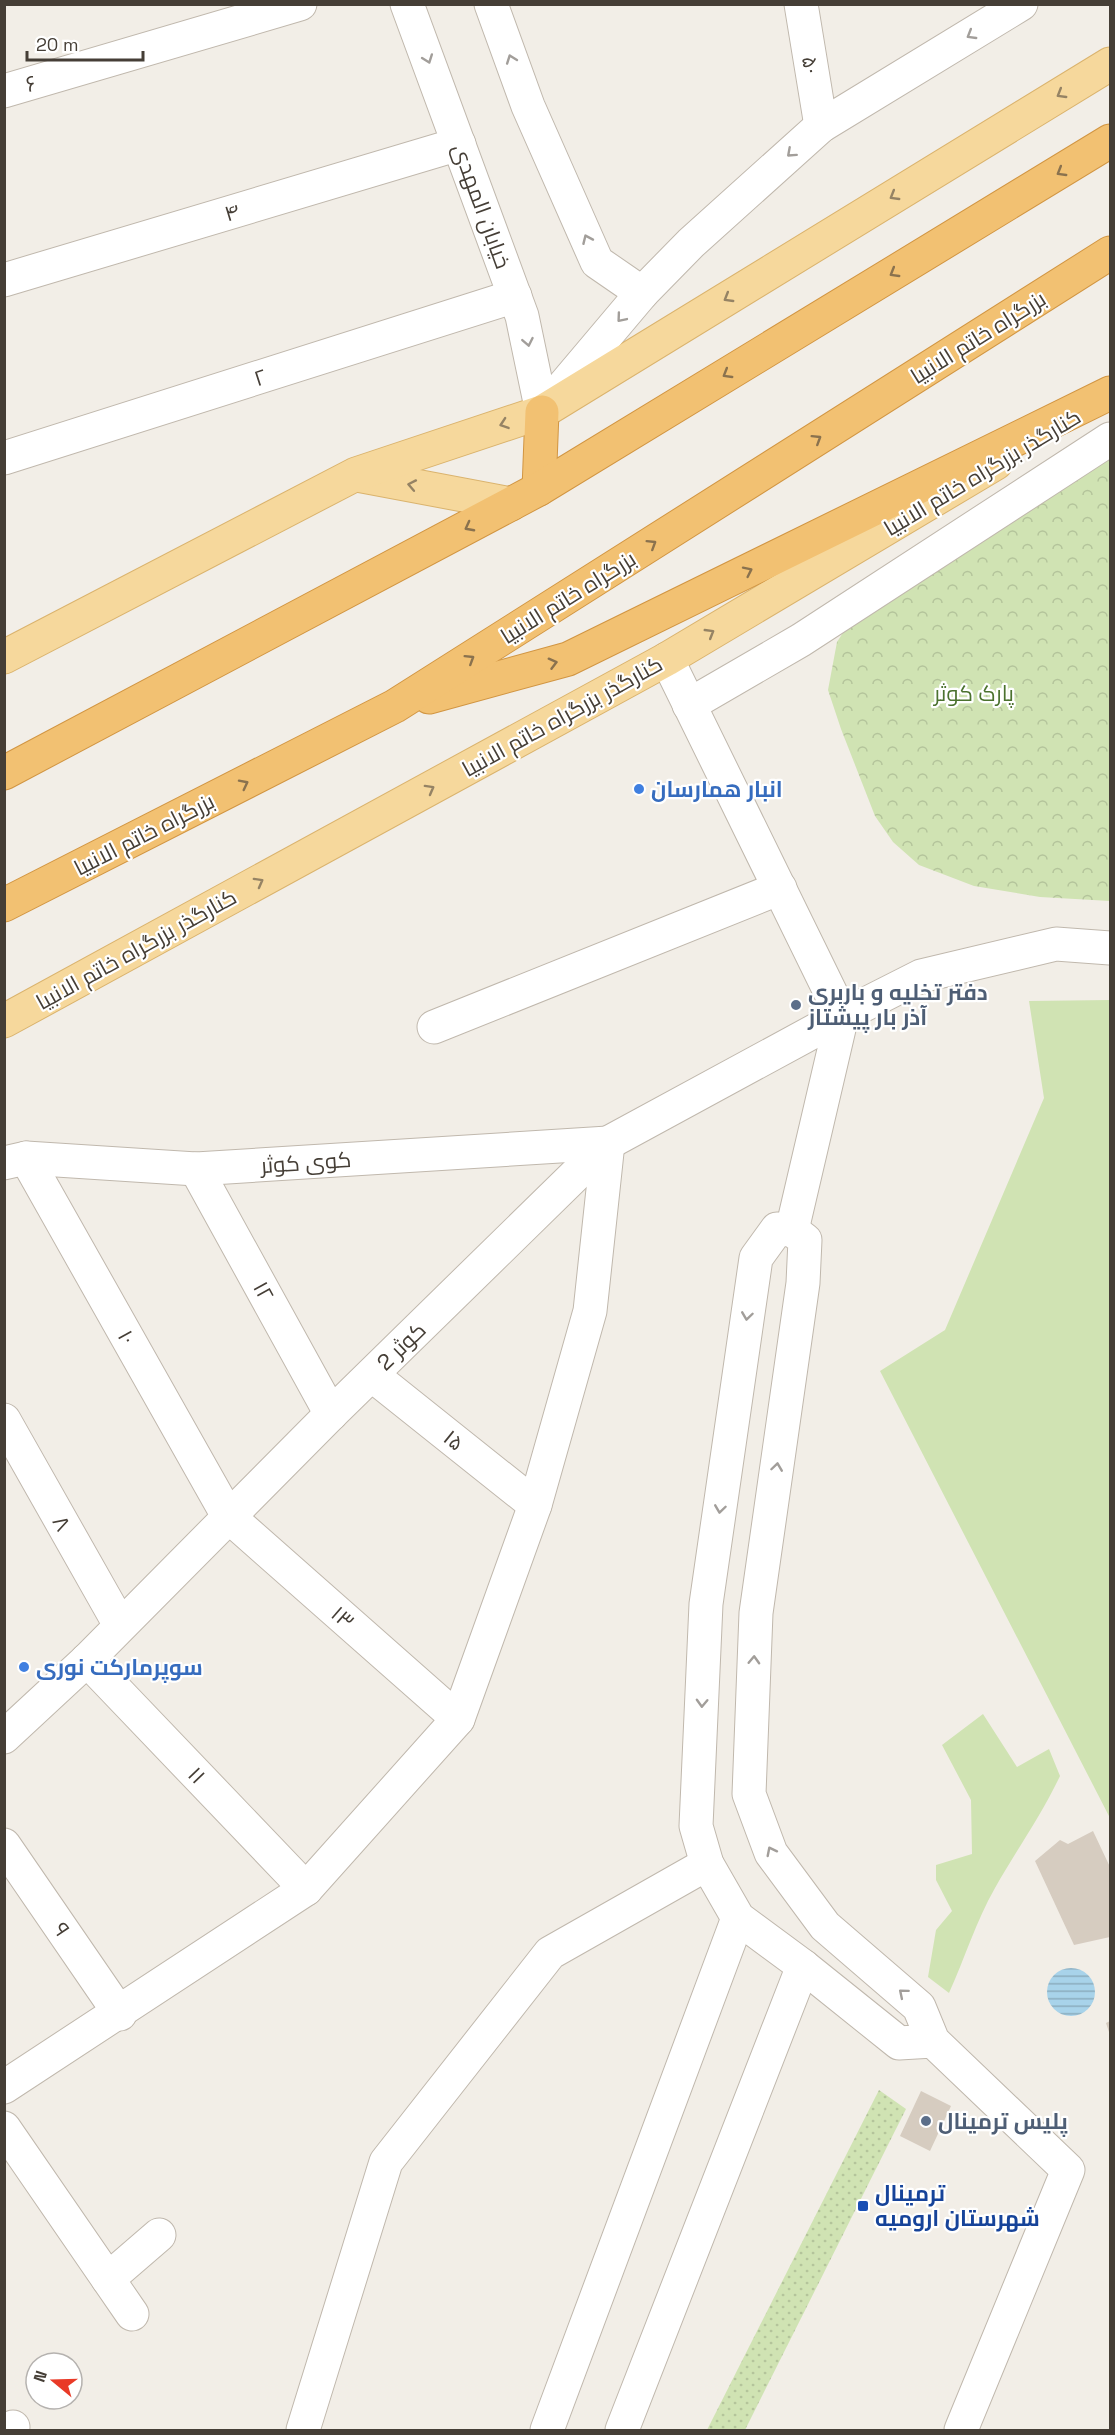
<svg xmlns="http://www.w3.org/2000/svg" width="1115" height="2435" viewBox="0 0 1115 2435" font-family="'Space Grotesk',Cairo,sans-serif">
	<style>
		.grass { fill: url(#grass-dots) }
		.park { fill: url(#park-crowns) }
		.garden { fill: #d0e3b3 }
		.water { fill: url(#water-rules) }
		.building { fill: #d6ccc0 }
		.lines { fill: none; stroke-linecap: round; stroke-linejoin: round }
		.minor-casing { stroke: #c0b8ad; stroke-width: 35 }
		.major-casing { stroke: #dab36d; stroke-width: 35 }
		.highway-casing { stroke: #d19542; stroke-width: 35 }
		.minor { stroke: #fff; stroke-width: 33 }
		.major { stroke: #f6d89c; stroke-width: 33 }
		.highway { stroke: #f2c172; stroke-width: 33 }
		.oneway { stroke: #a29e9a }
		.oneway2 { stroke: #958364 }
		.oneway3 { stroke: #8a724e }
		.shop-dot { fill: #3f7fe0; stroke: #fff; stroke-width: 2 }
		.service-dot { fill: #5c6f8a; stroke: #fff; stroke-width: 2 }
		.transit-dot { fill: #1a4fb4; stroke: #fff; stroke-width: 2 }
		.labels { text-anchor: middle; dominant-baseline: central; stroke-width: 4.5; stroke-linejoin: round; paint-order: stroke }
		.street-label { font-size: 22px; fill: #453e36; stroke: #fff }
		.park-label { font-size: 22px; fill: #4b722e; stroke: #fff }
		.shop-label { font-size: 22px; font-weight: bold; fill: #366cbe; stroke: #fff; text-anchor: start }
		.service-label { font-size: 22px; font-weight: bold; fill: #4e5e75; stroke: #fff; text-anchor: start }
		.transit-label { font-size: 22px; font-weight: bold; fill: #164399; stroke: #fff; text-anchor: start }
	</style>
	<defs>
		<pattern id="grass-dots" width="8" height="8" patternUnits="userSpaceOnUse" patternTransform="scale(1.5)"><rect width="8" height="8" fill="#d0e3b3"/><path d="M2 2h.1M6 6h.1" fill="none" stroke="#b4c49b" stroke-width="1.8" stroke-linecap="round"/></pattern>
		<pattern id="park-crowns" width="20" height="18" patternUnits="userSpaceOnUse" patternTransform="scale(1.5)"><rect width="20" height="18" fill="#d0e3b3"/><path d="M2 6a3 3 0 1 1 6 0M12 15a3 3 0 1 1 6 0" fill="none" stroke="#b4c49b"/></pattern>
		<pattern id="water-rules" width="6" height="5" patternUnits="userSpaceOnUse" patternTransform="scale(1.5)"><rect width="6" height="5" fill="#a8d3ea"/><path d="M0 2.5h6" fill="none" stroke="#8badbe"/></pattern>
	</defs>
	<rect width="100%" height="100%" fill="#f2eee7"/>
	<polygon class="grass" points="879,2090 906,2109 745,2430 707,2430"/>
	<polygon class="park" points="1110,451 1110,901 1040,897 974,886 919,865 893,842 875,816 841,729 828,690 837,642 857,611"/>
	<g class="garden">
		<polygon points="1110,1000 1110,1818 880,1371 945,1330 1044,1098 1029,1001"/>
		<path d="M983,1714L1017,1767L1049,1749L1060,1776C1041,1816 1017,1849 995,1888C976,1921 965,1958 949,1993L928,1977L936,1930L952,1911L936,1880V1865L972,1854L971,1800L942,1745Z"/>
	</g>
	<circle class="water" cx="1071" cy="1992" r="24"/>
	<g class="building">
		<polygon points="1093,1831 1110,1867 1110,1937 1074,1945 1035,1861 1060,1840 1068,1844"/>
		<polygon points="1110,2021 1110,2035 1106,2023"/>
		<polygon points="921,2091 951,2106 930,2151 900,2136"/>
	</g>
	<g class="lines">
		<defs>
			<g id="minor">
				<polyline points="407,4 522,316 542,412"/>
				<polyline points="491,4 528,106 597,262 642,293"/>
				<polyline points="801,4 821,126"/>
				<polyline points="4,91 300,4"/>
				<polyline points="4,280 459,144"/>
				<polyline points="545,408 642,293 691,243 821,126 1021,4"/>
				<polyline points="4,458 515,296"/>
				<polyline points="667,659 842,1016 792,1230"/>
				<polyline points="689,705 801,640 1110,439"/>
				<polyline points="434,1027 780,888"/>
				<polyline points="26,1158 228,1516 458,1719"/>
				<polyline points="4,1163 26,1158 196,1169 608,1143 590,1311 535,1505 458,1719 306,1889 4,2087"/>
				<polyline points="196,1169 331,1414"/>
				<polyline points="372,1375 535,1505"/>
				<polyline points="4,1420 120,1625"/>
				<polyline points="87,1660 306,1889"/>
				<polyline points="4,1737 87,1660 331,1414 608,1143 842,1016 921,976 1056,944 1110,948"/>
				<polyline points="4,1845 120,2014"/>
				<polyline points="933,2041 899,2043 803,1966 738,1918 707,1864 696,1826 706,1604 756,1258 777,1229 792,1230 805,1240 803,1283 756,1613 749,1794 771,1853 825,1926 919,2007 933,2041 1068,2170 961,2430"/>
				<polyline points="4,2128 132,2314"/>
				<polyline points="108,2279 159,2235"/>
				<polyline points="11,2430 13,2427"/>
				<polyline points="303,2430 386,2162 550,1953 707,1864"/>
				<polyline points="547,2430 738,1918"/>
				<polyline points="622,2430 803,1966"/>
			</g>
			<g id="major">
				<polyline points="357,475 511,504"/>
				<polyline points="4,657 356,474 542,412 1110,64"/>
				<polyline points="4,1021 667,659 996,463"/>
			</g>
			<g id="highway">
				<polyline points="539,489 542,412"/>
				<polyline points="429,697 568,659 1110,393"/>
				<polyline points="4,773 539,489 1110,141"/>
				<polyline points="4,905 395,706 1110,253"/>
			</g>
		</defs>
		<use href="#minor" class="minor-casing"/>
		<use href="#major" class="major-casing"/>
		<use href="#highway" class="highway-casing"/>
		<use href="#minor" class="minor"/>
		<use href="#major" class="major"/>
		<use href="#highway" class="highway"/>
	</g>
	<defs><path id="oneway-chevron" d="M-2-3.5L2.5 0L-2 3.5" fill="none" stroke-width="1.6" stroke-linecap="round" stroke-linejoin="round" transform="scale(1.5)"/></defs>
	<g class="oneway">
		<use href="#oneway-chevron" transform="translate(971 35) rotate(149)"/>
		<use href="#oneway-chevron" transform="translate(428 59) rotate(70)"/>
		<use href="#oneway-chevron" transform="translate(511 59) rotate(-110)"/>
		<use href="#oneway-chevron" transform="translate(791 153) rotate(138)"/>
		<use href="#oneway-chevron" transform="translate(587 239) rotate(-114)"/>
		<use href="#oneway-chevron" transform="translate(621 318) rotate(130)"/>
		<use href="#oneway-chevron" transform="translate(528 342) rotate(79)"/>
		<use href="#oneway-chevron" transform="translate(747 1316) rotate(98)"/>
		<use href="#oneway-chevron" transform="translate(777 1467) rotate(-82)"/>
		<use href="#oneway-chevron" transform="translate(720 1509) rotate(98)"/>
		<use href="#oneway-chevron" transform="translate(754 1660) rotate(-88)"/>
		<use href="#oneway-chevron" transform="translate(702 1703) rotate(92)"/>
		<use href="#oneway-chevron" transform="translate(771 1851) rotate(-117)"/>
		<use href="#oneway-chevron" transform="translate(903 1993) rotate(-140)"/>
	</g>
	<g class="oneway2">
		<use href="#oneway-chevron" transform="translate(1061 94) rotate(149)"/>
		<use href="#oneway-chevron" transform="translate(894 196) rotate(149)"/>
		<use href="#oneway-chevron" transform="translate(728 298) rotate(149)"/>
		<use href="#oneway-chevron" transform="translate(504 424) rotate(161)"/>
		<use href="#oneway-chevron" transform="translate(412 485) rotate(-169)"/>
		<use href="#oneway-chevron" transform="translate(710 633) rotate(-31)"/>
		<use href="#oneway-chevron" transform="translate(430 789) rotate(-29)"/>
		<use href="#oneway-chevron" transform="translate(259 882) rotate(-29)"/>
	</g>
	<g class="oneway3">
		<use href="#oneway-chevron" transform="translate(1061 172) rotate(149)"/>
		<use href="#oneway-chevron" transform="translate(894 273) rotate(149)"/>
		<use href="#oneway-chevron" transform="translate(727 374) rotate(149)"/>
		<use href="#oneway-chevron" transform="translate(817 439) rotate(-32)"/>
		<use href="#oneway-chevron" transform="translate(469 527) rotate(152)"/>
		<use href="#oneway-chevron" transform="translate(652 544) rotate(-32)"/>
		<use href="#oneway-chevron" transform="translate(748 571) rotate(-26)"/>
		<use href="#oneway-chevron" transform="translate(470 659) rotate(-32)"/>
		<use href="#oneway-chevron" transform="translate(553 663) rotate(-15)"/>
		<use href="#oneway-chevron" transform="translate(244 784) rotate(-27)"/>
	</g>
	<g class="shop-dot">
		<circle cx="639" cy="789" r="6"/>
		<circle cx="24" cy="1667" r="6"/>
	</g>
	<g class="service-dot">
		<circle cx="796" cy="1005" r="6"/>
		<circle cx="926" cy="2121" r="6"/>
	</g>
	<rect class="transit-dot" x="857" y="2200" width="12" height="12" rx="3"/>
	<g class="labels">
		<g class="street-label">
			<text transform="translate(811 65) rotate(81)">۵۰</text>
			<text transform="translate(31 83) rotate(-16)">۶</text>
			<text transform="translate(482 206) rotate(70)">خیابان المهدی</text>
			<text transform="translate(232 212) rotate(-17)">۴</text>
			<text transform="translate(978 337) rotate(-32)">بزرگراه خاتم الانبیا</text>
			<text transform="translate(260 377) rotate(-18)">۲</text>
			<text transform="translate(982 472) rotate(-31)">کنارگذر بزرگراه خاتم الانبیا</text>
			<text transform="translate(568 597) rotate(-32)">بزرگراه خاتم الانبیا</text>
			<text transform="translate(562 716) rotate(-29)">کنارگذر بزرگراه خاتم الانبیا</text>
			<text transform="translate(144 834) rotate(-27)">بزرگراه خاتم الانبیا</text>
			<text transform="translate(136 949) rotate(-29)">کنارگذر بزرگراه خاتم الانبیا</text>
			<text transform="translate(306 1162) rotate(-4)">کوی کوثر</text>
			<text transform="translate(264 1291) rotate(61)">۱۲</text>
			<text transform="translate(127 1337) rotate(61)">۱۰</text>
			<text transform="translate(401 1346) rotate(-44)">کوثر 2</text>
			<text transform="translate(454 1440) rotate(39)">۱۵</text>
			<text transform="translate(62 1523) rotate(61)">۸</text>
			<text transform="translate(343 1617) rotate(41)">۱۳</text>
			<text transform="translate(197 1775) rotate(46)">۱۱</text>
			<text transform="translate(62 1929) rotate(56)">۹</text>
		</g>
		<g class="park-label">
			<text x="974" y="693">پارک کوثر</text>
		</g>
		<g class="shop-label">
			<text x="651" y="789">انبار همارسان</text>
			<text x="36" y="1667">سوپرمارکت نوری</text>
		</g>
		<g class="service-label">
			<text x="808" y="992">دفتر تخلیه و باربری<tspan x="808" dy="25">آذر بار پیشتاز</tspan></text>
			<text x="938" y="2121">پلیس ترمینال</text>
		</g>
		<g class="transit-label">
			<text x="875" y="2193">ترمینال<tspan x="875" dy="25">شهرستان ارومیه</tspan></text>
		</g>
	</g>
	<rect width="1115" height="2435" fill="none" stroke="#453e36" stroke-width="12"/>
	<g transform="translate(54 2381) rotate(289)"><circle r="28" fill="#ffffff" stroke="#b5b2af" stroke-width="1.5"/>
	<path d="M0-4.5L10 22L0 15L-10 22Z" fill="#e93a27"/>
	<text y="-9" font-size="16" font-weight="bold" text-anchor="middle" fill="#453e36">N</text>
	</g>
	<path d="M27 51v9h116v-9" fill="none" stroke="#453e36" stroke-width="3"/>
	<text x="36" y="51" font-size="18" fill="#453e36" stroke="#ffffff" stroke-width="4.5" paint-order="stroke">20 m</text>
</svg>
